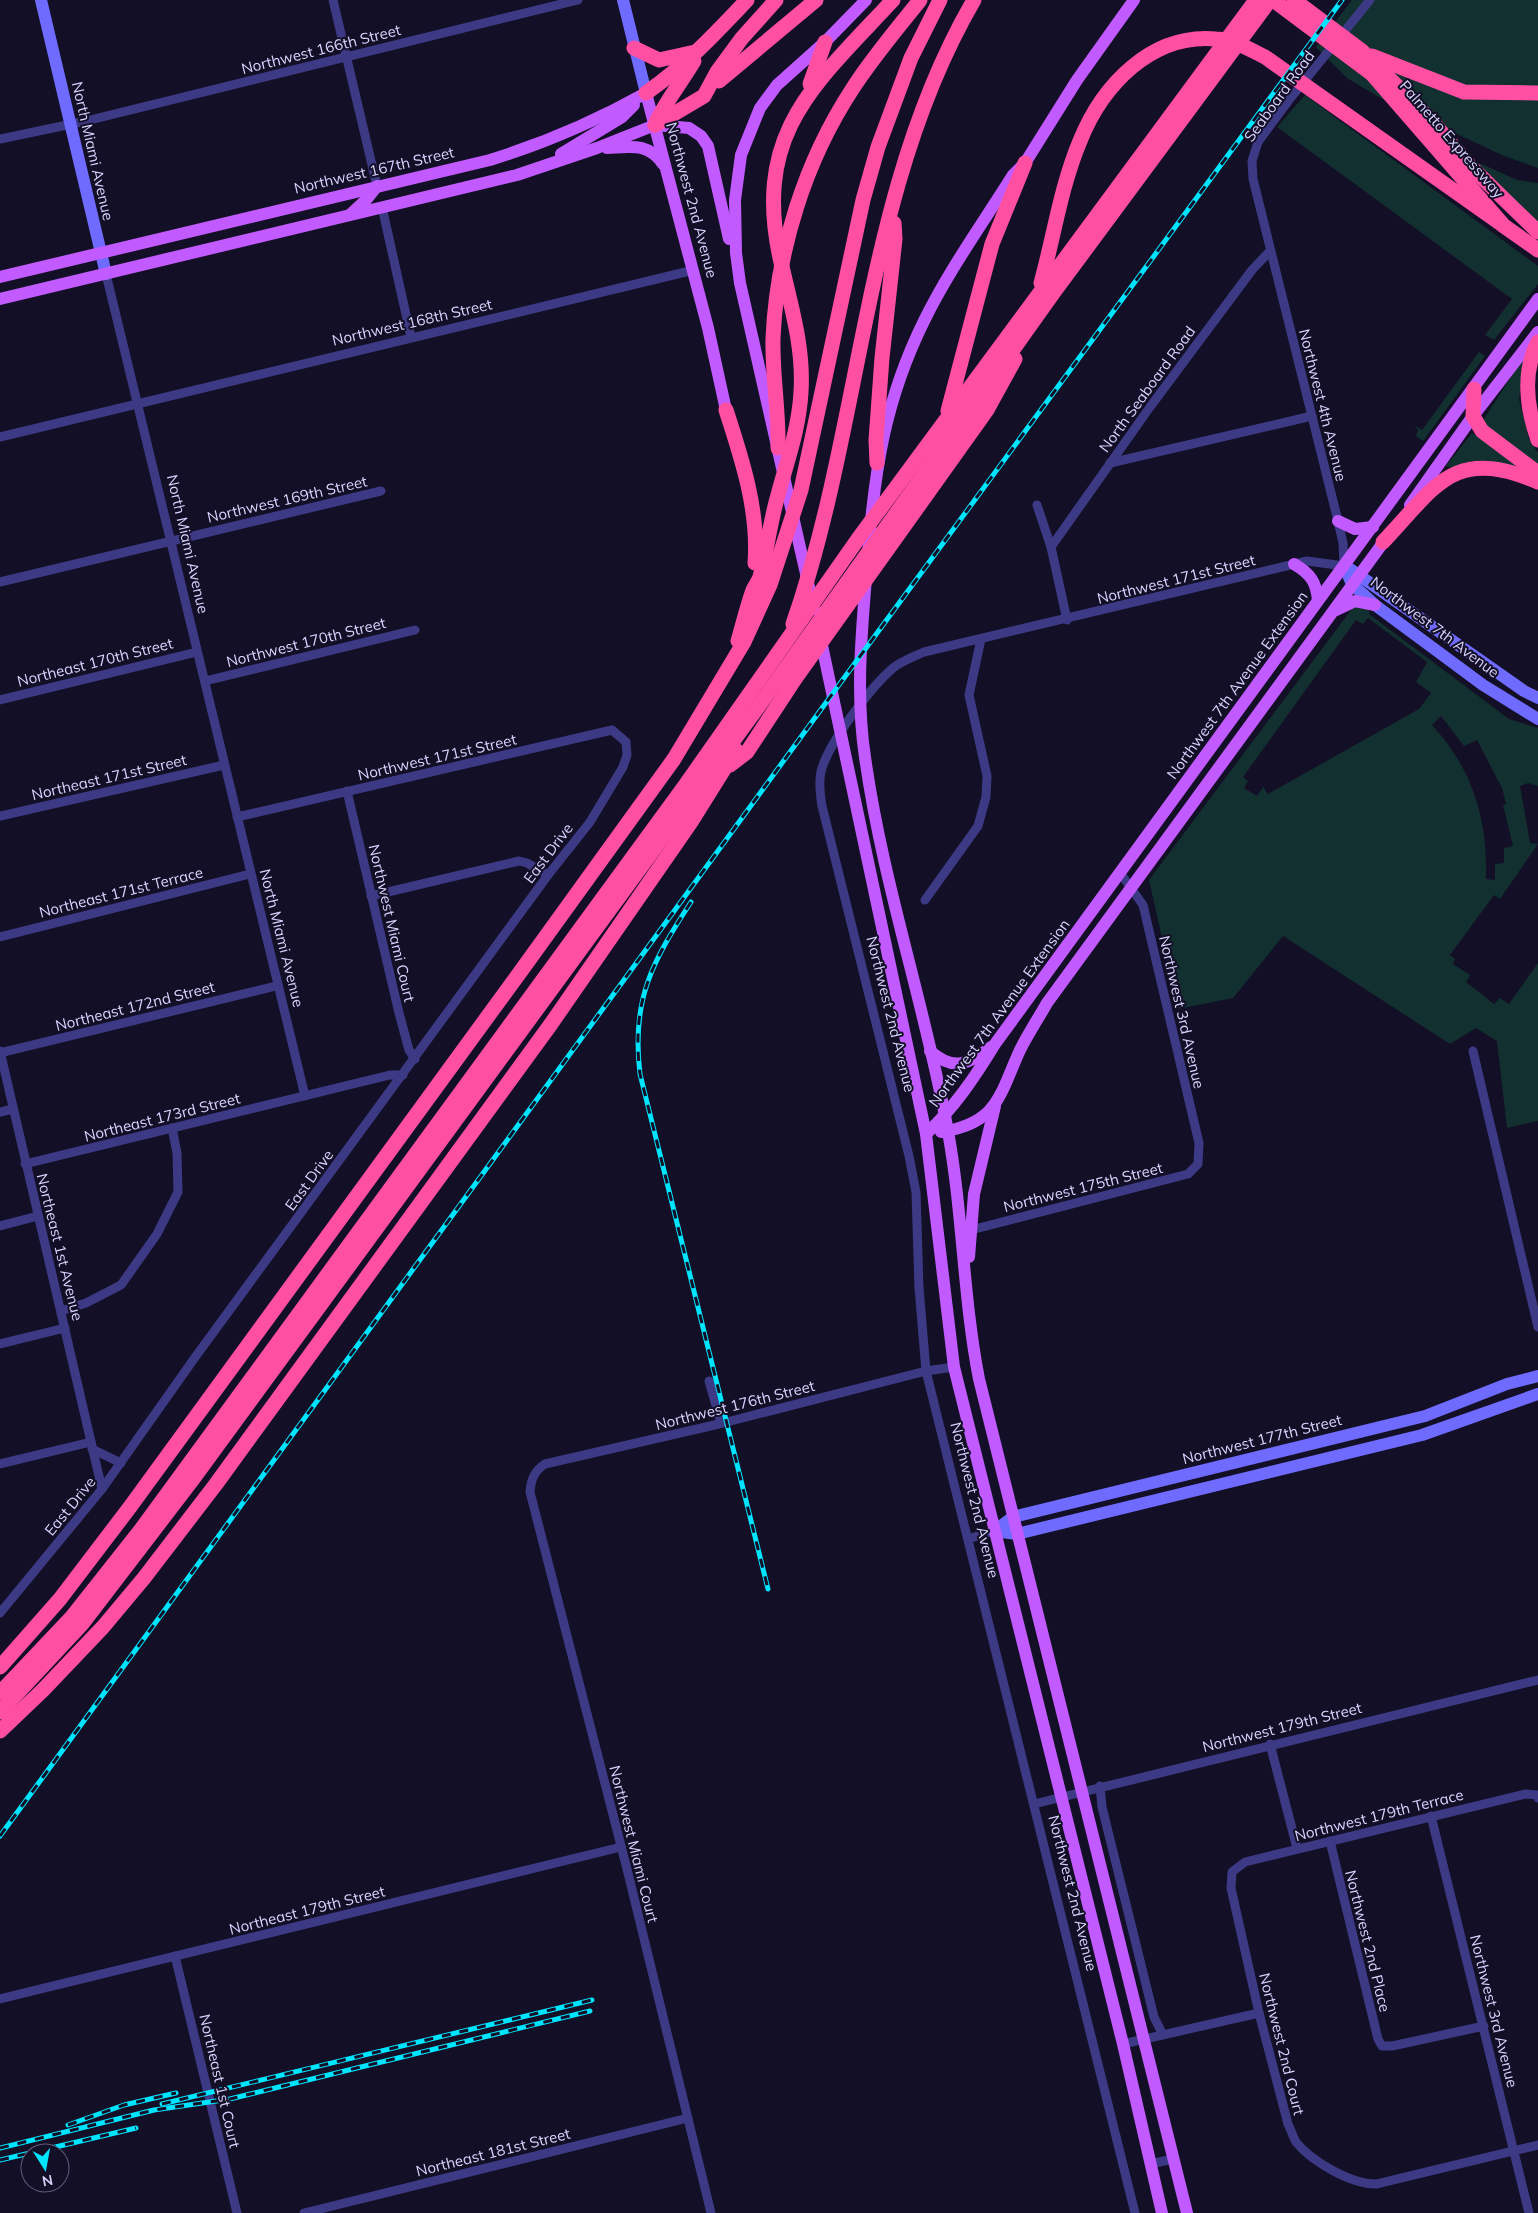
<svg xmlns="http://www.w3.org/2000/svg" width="1538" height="2213" viewBox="0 0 1538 2213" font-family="Mulish,sans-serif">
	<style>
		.green { fill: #12302f; fill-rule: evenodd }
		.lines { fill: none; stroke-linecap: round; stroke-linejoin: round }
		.street { stroke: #3d3a85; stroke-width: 9 }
		.secondary { stroke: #6f6bff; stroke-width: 12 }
		.primary { stroke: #c25bff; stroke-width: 12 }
		.highway { stroke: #ff4fa3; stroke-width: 15 }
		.rail-casing { stroke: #00e5ff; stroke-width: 5 }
		.rail { stroke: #130f26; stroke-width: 3; stroke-dasharray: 9; stroke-linecap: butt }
		.labels { text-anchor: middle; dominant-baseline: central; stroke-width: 4; stroke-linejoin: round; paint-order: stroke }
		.street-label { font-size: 15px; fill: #d9d4ff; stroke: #130f26 }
	</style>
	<rect width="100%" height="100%" fill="#130f26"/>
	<g class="green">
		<polygon points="1352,0 1538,0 1538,168 1504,156 1382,99 1347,78 1316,47"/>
		<polygon points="1305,95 1538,266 1538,284 1494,340 1485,335 1512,299 1277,127"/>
		<polygon points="1424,138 1517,180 1538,183 1538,222"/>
		<polygon points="1479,352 1485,356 1423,441 1416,436 1418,430 1414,425 1422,430"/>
		<polygon points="1525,355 1519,399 1529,439 1538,453 1538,466 1482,422"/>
		<polygon points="1472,433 1525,470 1485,462 1451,468 1446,466"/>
		<path d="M1357,606L1369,609V614L1509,719L1538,728V786L1528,783L1520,786L1530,843L1538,844L1500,899L1494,895L1450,955L1455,959L1453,964L1470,975L1466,982L1494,1004L1500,998L1509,1004L1538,963V1121L1507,1128L1497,1041L1476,1028L1450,1044L1283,936L1233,998L1178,1009L1149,880L1351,610ZM1368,618L1427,662L1416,682L1431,693L1419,709L1268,794L1263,787L1257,796L1244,788L1248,781L1243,777L1356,620L1363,624ZM1441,716L1464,746L1477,740L1502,788L1506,804L1503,805L1513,846L1504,848V863L1495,864V880L1486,879C1488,821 1473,769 1432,725Z"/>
	</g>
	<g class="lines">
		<g class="street">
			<polyline points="333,0 377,186"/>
			<polyline points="0,139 86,121 578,0"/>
			<polyline points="382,207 411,337"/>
			<polyline points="106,274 305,1096"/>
			<polyline points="0,437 694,270"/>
			<polyline points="1110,463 1312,416"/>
			<polyline points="1037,505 1051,547 1067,620"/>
			<polyline points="1051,547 1150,407 1252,270 1270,251"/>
			<polyline points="0,582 381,491"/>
			<polyline points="205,681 415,630"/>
			<polyline points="0,700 197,652"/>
			<polyline points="347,791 399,1013 409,1050 415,1059"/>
			<polyline points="0,816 224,765"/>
			<polyline points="371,896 519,861 527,863 548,875"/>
			<polyline points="925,900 978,826 986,797 987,776 969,695 981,639"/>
			<polyline points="0,937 250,874"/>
			<polyline points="0,1051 102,1489"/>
			<polyline points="1473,1051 1538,1327"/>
			<polyline points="0,1053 276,986"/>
			<polyline points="0,1112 13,1109"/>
			<polyline points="25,1164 390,1075 403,1075"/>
			<polyline points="0,1226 38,1216"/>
			<polyline points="971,1230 1188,1174 1198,1164 1199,1143 1143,905 1121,874"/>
			<polyline points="61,1311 86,1303 121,1285 157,1234 178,1192 177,1153 172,1128"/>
			<polyline points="0,1344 65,1328"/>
			<polyline points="709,1381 721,1423"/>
			<polyline points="92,1449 121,1463"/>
			<polyline points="0,1464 91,1442"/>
			<polyline points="968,1539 994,1531"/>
			<polyline points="0,1613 102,1489 196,1356 548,875 590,822 623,767 627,755 626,742 612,730 237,817"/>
			<polyline points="1270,1744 1297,1848"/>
			<polyline points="1100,1786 1102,1807 1154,2017 1163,2035"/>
			<path d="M1538,1798L1537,1795L1525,1794L1245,1862L1232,1872L1231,1888L1259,2013L1288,2124C1291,2130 1293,2137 1296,2142C1312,2162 1351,2184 1376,2184L1538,2145"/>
			<polyline points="1034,1804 1538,1680"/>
			<polyline points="1431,1816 1529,2213"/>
			<polyline points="1330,1841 1378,2039 1382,2046 1392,2046 1484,2026"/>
			<polyline points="175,1956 237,2213"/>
			<polyline points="0,1999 621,1847"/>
			<polyline points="1123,2044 1259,2013"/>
			<polyline points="1150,2164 1173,2159"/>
			<polyline points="304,2213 688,2118"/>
			<path d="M711,2213L628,1873L530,1492C531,1480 534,1471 545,1464L719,1424L926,1371L954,1367"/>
			<path d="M1135,2213L926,1371L919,1288L916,1192L909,1156L822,806C820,794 818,780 822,768C831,740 870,688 893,668C902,661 913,657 924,652L1307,561L1344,566L1343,543L1338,521L1253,179L1252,161L1258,142L1289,100L1370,0"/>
		</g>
		<g class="secondary">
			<polyline points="41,0 106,274"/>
			<polyline points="623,0 646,93"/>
			<polyline points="1344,566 1352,584 1375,605 1483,685 1538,719"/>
			<polyline points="1350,569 1524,691 1538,698"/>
			<polyline points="994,1531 1013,1517 1425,1416 1507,1384 1538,1376"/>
			<polyline points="994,1531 1017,1534 1422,1435 1538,1394"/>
		</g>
		<g class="primary">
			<polyline points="646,93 708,328 726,410"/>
			<path d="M607,148C630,147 648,142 663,164"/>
			<polyline points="561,154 622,117 634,105"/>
			<polyline points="351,214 366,200 377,186"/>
			<path d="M0,277L490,160C545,143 596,121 646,93"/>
			<polyline points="0,299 517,175 597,148 655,125 689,128 701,136 708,146 729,239"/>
			<polyline points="1410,505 1473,416 1538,332"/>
			<polyline points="1338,521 1355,529 1373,527"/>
			<path d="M868,553C875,468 885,400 924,321C949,270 983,223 1013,175L1025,163L1077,80L1134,0"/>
			<path d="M1294,564C1311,574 1316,582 1318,600"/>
			<path d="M866,578C861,638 856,698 865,757C882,879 922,996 945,1116C963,1203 962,1292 979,1379L1187,2213"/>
			<polyline points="814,609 740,283 736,253 735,200 741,155 760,108 777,85 825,42 866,0"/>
			<polyline points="1336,610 1355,601 1375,605"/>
			<polyline points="820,636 926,1134 954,1367 1123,2044 1162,2213"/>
			<path d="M930,1051C954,1072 968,1064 991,1047"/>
			<path d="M941,1132C998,1123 999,1096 1020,1050C1028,1034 1038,1019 1047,1003L1388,536"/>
			<path d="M926,1134C954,1108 975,1077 995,1044L1538,299"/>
			<polyline points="969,1257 974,1194 995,1106"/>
		</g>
		<g class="highway">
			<polyline points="1273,0 1372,74 1504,226 1538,250"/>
			<polyline points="1294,0 1362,51 1432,121 1471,167 1538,232"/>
			<polyline points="634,48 659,60 695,52"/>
			<polyline points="1372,56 1464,92 1538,93"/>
			<polyline points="719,81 816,0"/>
			<polyline points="810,84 825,42"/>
			<path d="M646,93C685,66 715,34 747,0"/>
			<polyline points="655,125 704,96 717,72 742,38 776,0"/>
			<path d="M655,125C665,102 681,83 694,61"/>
			<path d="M1041,283C1054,236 1061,186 1080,141C1102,86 1151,33 1216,39C1234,40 1249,49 1265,57L1504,226"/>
			<path d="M1538,342C1522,372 1527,409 1538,440"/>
			<polyline points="1474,389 1473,416 1482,431 1538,473"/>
			<path d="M726,410C742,459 759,511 755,563"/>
			<polyline points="948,411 992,244 1025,163"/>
			<path d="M778,448C779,411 772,375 773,338C777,250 805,161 853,88C873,57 897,29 920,0"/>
			<polyline points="877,463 876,440 882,358 895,239 894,223"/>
			<path d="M1383,542C1437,485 1453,446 1538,482"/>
			<path d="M793,624C864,420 863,190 974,0"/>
			<path d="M738,641C743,624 747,607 753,590C755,586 758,582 760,577C767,550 770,522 778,495C787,461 799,429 801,392C804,346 790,303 780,258C753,132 814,85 893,0"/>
			<polyline points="730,765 747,752 795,679 987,410 1015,359"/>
			<polyline points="0,1667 60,1599 130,1507 526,964 674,759 744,642 770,585 801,490 863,200 878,147 911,58 940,0"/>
			<polyline points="0,1693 72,1617 140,1531 684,787 858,539 1256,0"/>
			<polyline points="0,1712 82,1624 193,1479 758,707 1054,292 1270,0"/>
			<polyline points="0,1731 43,1690 103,1627 144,1578 216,1484 551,1024 691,822 736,750"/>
		</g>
		<defs>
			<g id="rail">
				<path d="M691,902C652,962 631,1000 640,1074L768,1589"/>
				<polyline points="0,1836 833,693 1342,0"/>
				<polyline points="162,2104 592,2000"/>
				<polyline points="68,2125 124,2105 176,2093"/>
				<polyline points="0,2148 154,2110 230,2099 590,2011"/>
				<polyline points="30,2153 136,2128"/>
				<polyline points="0,2160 30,2153"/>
			</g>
		</defs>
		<use href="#rail" class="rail-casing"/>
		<use href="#rail" class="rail"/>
	</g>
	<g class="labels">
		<g class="street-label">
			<text transform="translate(321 49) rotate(-14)">Northwest 166th Street</text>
			<text transform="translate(1279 96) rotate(-54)">Seaboard Road</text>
			<text transform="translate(1452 139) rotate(49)">Palmetto Expressway</text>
			<text transform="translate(93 151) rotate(77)">North Miami Avenue</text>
			<text transform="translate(374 170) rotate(-13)">Northwest 167th Street</text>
			<text transform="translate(692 200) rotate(75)">Northwest 2nd Avenue</text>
			<text transform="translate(412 322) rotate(-13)">Northwest 168th Street</text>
			<text transform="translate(1147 389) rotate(-54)">North Seaboard Road</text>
			<text transform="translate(1323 405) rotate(76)">Northwest 4th Avenue</text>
			<text transform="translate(287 499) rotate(-13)">Northwest 169th Street</text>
			<text transform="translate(188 544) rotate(77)">North Miami Avenue</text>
			<text transform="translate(1176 579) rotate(-14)">Northwest 171st Street</text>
			<text transform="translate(1435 627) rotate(37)">Northwest 7th Avenue</text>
			<text transform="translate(306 642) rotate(-14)">Northwest 170th Street</text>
			<text transform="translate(95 662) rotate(-14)">Northeast 170th Street</text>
			<text transform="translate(1237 685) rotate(-54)">Northwest 7th Avenue Extension</text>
			<text transform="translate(437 757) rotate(-13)">Northwest 171st Street</text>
			<text transform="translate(109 777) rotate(-13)">Northeast 171st Street</text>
			<text transform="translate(548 853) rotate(-53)">East Drive</text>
			<text transform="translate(121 892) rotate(-14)">Northeast 171st Terrace</text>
			<text transform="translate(392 923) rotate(77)">Northwest Miami Court</text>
			<text transform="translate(282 938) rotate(76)">North Miami Avenue</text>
			<text transform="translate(135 1006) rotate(-14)">Northeast 172nd Street</text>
			<text transform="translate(1182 1012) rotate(77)">Northwest 3rd Avenue</text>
			<text transform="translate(999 1013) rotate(-54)">Northwest 7th Avenue Extension</text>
			<text transform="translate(891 1014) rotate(76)">Northwest 2nd Avenue</text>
			<text transform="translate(162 1117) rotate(-14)">Northeast 173rd Street</text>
			<text transform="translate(309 1180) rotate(-54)">East Drive</text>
			<text transform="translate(1083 1187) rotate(-14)">Northwest 175th Street</text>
			<text transform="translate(60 1247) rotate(76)">Northeast 1st Avenue</text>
			<text transform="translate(735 1405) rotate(-14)">Northwest 176th Street</text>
			<text transform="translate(1262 1439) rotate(-14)">Northwest 177th Street</text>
			<text transform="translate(975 1500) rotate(76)">Northwest 2nd Avenue</text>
			<text transform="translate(70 1506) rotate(-51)">East Drive</text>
			<text transform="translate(1282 1727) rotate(-14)">Northwest 179th Street</text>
			<text transform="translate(1379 1815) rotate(-14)">Northwest 179th Terrace</text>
			<text transform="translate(634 1844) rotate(76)">Northwest Miami Court</text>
			<text transform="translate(1073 1893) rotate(76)">Northwest 2nd Avenue</text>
			<text transform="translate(307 1910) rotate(-14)">Northeast 179th Street</text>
			<text transform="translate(1368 1941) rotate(76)">Northwest 2nd Place</text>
			<text transform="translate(1494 2011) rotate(76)">Northwest 3rd Avenue</text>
			<text transform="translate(1282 2044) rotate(76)">Northwest 2nd Court</text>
			<text transform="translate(220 2081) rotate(77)">Northeast 1st Court</text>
			<text transform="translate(493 2152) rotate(-14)">Northeast 181st Street</text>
		</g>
	</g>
	<g transform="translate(45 2168) rotate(169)"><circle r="24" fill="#130f26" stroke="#625e7d"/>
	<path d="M0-4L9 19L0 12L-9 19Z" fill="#00e5ff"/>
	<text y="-8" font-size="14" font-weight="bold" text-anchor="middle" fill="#d9d4ff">N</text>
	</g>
</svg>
